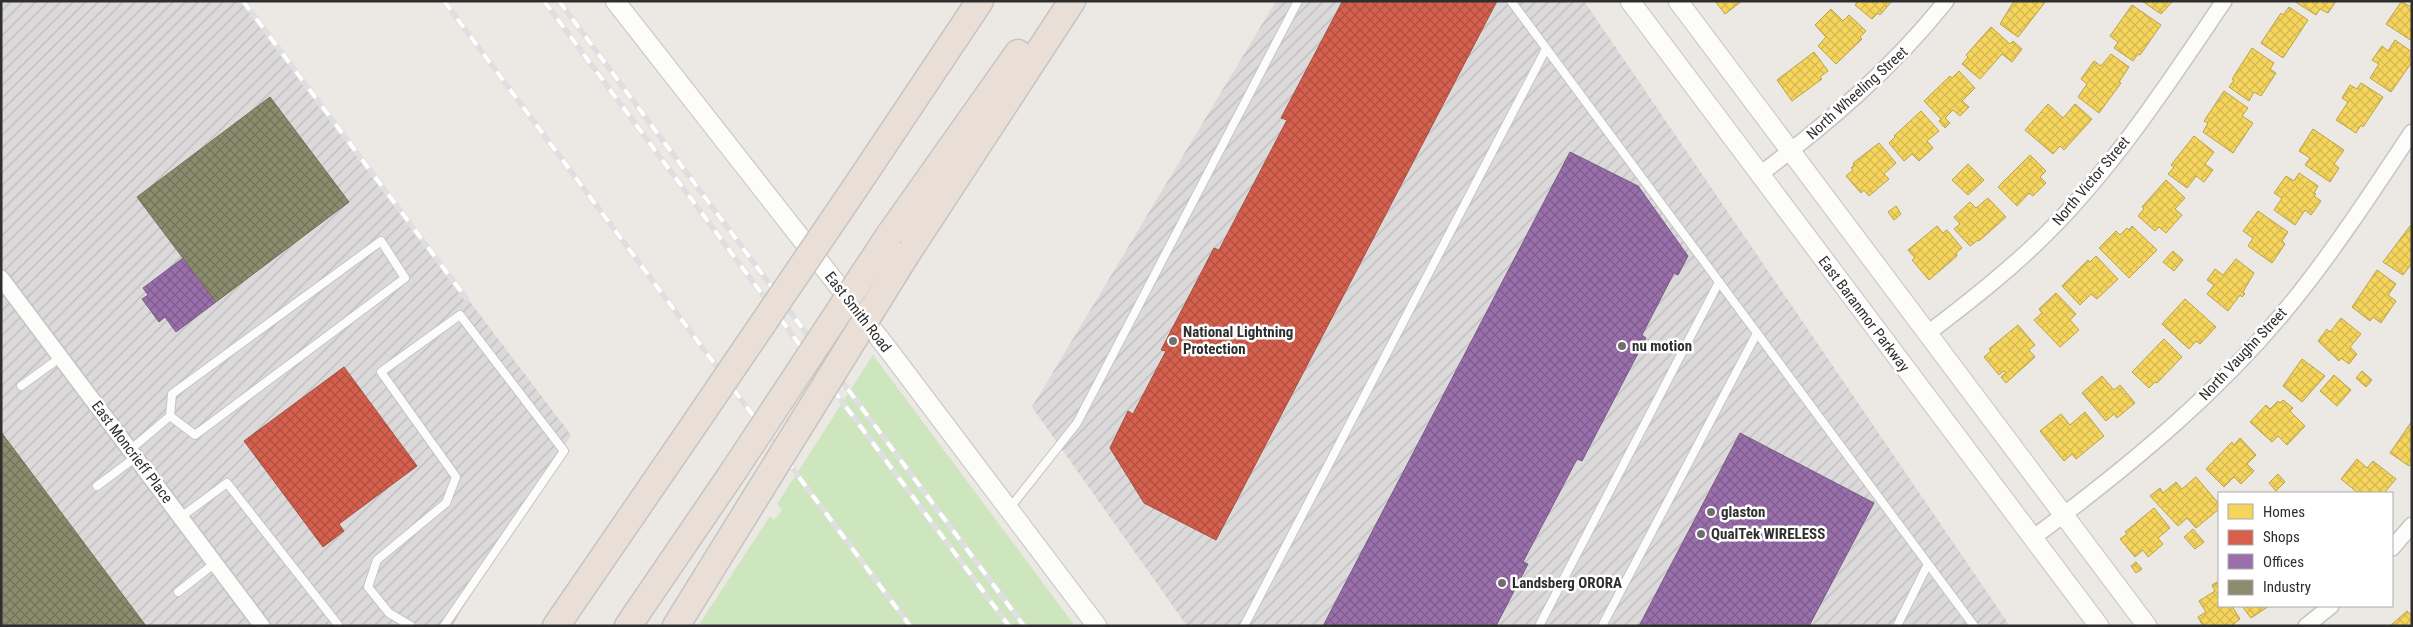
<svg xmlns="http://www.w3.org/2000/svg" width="2413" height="627" viewBox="0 0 2413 627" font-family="'Roboto Condensed',sans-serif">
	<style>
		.industrial { fill: url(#industrial-furrows) }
		.grass { fill: #cee6be }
		.homes { fill: url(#homes-cross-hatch); stroke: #baa34e }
		.shops { fill: url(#shops-cross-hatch); stroke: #a45144 }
		.offices { fill: url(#offices-cross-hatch); stroke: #795c86 }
		.industry { fill: url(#industry-cross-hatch); stroke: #70705b }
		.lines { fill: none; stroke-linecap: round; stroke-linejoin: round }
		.service-casing { stroke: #c5c4c5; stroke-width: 10 }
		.minor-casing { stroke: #c5c4c5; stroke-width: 18 }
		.tertiary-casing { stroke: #c5c4c5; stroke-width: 21 }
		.motorway-casing { stroke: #c6c5c4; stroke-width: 29 }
		.service { stroke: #fcfcfb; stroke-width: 8 }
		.minor { stroke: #fcfcfb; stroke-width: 15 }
		.tertiary { stroke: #fcfcfb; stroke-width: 19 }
		.motorway { stroke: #eadfd6; stroke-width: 26 }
		.rail-casing { stroke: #dfdfe1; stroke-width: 5.5 }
		.rail { stroke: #fff; stroke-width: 4; stroke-dasharray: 11; stroke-linecap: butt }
		.motorway-bridge-casing { stroke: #c6c5c4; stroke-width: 29; stroke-linecap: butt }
		.motorway-bridge { stroke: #eadfd6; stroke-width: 26 }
		.poi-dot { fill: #706f6e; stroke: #fff; stroke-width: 2 }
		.labels { text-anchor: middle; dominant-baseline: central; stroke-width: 5; stroke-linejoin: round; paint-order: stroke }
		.street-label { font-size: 15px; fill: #2e2e2e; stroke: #fff }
		.poi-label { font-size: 15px; font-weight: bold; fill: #2e2e2e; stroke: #fff; text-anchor: start }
	</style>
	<defs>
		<pattern id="industrial-furrows" width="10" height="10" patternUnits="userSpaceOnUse" patternTransform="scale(1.25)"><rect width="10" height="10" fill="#dcd9db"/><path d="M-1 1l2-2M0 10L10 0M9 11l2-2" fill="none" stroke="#bdbbbc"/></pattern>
		<pattern id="homes-cross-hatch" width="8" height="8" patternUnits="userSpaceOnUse" patternTransform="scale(1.25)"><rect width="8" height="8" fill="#f6d55c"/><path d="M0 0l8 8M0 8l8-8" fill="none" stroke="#d3b750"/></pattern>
		<pattern id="shops-cross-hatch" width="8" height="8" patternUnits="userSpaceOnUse" patternTransform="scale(1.25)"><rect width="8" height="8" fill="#d6604d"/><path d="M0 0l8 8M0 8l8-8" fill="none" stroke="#ae5040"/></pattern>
		<pattern id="offices-cross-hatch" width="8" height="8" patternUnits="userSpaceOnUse" patternTransform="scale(1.25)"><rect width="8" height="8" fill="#9970ab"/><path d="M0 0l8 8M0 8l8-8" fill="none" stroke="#7d5c8c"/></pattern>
		<pattern id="industry-cross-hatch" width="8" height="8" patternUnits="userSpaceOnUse" patternTransform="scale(1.25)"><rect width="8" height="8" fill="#8c8c6e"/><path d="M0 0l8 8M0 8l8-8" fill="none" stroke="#73735b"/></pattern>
	</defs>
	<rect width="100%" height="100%" fill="#ece8e4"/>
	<g class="industrial">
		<polygon points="1,1 242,1 571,435 452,626 1,626"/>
		<polygon points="1276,1 1584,1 2010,626 1187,626 1032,407"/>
	</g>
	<polygon class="grass" points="873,355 1075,626 698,626 770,516 774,520 782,510 777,504"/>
	<g class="homes">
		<polygon points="1715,1 1742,1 1725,14"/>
		<polygon points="1858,1 1892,1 1880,15 1878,13 1872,19 1855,5"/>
		<polygon points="2014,1 2046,1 2018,37 2000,24"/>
		<polygon points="2142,1 2173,1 2161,14"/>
		<polygon points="2294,1 2336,1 2328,13 2320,9 2316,15"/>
		<polygon points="2401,2 2412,7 2412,41 2386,24"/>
		<polygon points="2132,5 2161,25 2140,55 2138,54 2133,61 2114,48 2118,42 2110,36"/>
		<polygon points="2289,7 2308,20 2283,58 2261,43 2281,13 2283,15"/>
		<polygon points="1831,9 1843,21 1849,15 1866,31 1860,37 1862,39 1836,64 1818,46 1826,37 1815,25"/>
		<polygon points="1991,27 2010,44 2013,41 2022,49 2012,62 2002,54 1980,79 1962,64 1968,57 1966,55"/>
		<polygon points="2395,40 2412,52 2409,60 2412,62 2391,92 2370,78 2379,64 2372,60 2382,46 2388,51"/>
		<polygon points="2252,48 2274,63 2270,69 2276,73 2261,96 2254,92 2249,101 2229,87 2234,80 2232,79"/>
		<polygon points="1814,52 1828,71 1820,77 1822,79 1792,101 1777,80"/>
		<polygon points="2111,54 2129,67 2119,82 2121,83 2099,113 2078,97 2087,84 2081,79 2094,61 2101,66"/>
		<polygon points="1959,71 1975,88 1962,101 1969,107 1960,116 1953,110 1945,118 1950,123 1945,128 1939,121 1941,119 1924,101 1950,76 1952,78"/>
		<polygon points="2361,83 2383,97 2363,127 2361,125 2356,133 2336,120 2348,102 2342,98 2350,85 2357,89"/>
		<polygon points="2224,91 2248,108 2242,116 2253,123 2233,153 2203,132 2208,123 2204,121"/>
		<polygon points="2048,104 2063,118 2075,104 2092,119 2064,150 2060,146 2053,154 2025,130"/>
		<polygon points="1921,111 1939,131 1927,141 1933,148 1919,161 1912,154 1904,161 1889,143 1895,137 1894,136"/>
		<polygon points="2313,129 2344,150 2334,164 2339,168 2330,182 2305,165 2310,158 2299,151"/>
		<polygon points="2194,136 2214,152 2205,164 2213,170 2204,182 2196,176 2187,188 2168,174 2174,167 2171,165"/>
		<polygon points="1879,143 1896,163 1884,174 1889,179 1869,196 1864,190 1861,193 1846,176 1853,170 1851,168 1854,165 1853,163"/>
		<polygon points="2030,155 2046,171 2040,177 2046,183 2033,196 2029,193 2017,206 1998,187"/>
		<polygon points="1968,164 1984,180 1968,195 1952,180"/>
		<polygon points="2299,173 2318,186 2314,193 2316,194 2314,196 2321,201 2311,215 2305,210 2295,225 2274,210 2282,198 2274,193 2286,176 2294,181"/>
		<polygon points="2166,180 2185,198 2175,209 2182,215 2166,233 2159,227 2155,231 2138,216 2144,209 2142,207"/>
		<polygon points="1988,198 2006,217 1979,241 1978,240 1970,246 1954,229 1960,224 1954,217 1970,202 1976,208"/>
		<polygon points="1896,206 1901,214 1894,220 1888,212"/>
		<polygon points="2258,211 2288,232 2282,241 2285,244 2272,263 2248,246 2253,238 2243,231"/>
		<polygon points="1937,226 1943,233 1947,230 1962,248 1956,253 1957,256 1929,280 1912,260 1915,258 1908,250"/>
		<polygon points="2132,226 2157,250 2129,278 2099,248 2116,231 2120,235 2127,228 2129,230"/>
		<polygon points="2410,226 2412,227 2412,263 2403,275 2383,262"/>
		<polygon points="2173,251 2183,260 2174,271 2163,262"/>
		<polygon points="2096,256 2118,279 2097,299 2091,294 2080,305 2062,286 2088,260 2090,262"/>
		<polygon points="2236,259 2254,273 2243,292 2245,294 2242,297 2240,295 2228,311 2207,294 2214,285 2207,280 2215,269 2223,275"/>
		<polygon points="2377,270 2396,284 2388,295 2396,301 2381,323 2373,317 2370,321 2352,307"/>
		<polygon points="2056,293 2076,314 2070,320 2079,330 2060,347 2034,320 2042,313 2039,309"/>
		<polygon points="2185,299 2216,327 2200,344 2196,341 2189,349 2162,324"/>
		<polygon points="2341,318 2361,334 2350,347 2357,354 2349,364 2341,358 2339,361 2318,341 2327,329 2330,332"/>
		<polygon points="2018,325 2035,345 2029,350 2035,357 2006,383 2001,377 2006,372 2004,371 1999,375 1984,357 1991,351 1989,349"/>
		<polygon points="2164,339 2182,357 2157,383 2155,382 2149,388 2132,372"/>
		<polygon points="2302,359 2325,376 2302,402 2283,386"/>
		<polygon points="2362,371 2372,380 2366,387 2356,378"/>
		<polygon points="2334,375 2351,390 2337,406 2320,391"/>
		<polygon points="2102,376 2114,390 2120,385 2135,403 2117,418 2114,414 2106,421 2082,393"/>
		<polygon points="2283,400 2293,408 2290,411 2305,426 2287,445 2278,436 2272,442 2250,422 2266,405 2270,409 2278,401 2280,403"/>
		<polygon points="2085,412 2104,436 2076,459 2072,454 2064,461 2040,431 2061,414 2070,425"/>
		<polygon points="2412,421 2412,462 2409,466 2390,453"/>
		<polygon points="2240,438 2256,455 2247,464 2254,471 2241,484 2234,477 2224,487 2206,469 2232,442 2234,445"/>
		<polygon points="2357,459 2367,468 2373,461 2396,479 2384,493 2358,493 2341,479"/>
		<polygon points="2278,474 2285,482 2276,491 2269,483"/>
		<polygon points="2196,477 2219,504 2219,509 2196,528 2187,518 2178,526 2150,496 2160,488 2163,493 2176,482 2182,489"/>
		<polygon points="2154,508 2170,528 2158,538 2163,544 2148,557 2143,550 2135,557 2120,539 2127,534 2125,532"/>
		<polygon points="2193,529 2204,542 2195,549 2184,537"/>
		<polygon points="2136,562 2142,569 2136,573 2131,566"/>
		<polygon points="2217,582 2219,585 2219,606 2232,606 2240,619 2231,626 2203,626 2198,617 2206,612 2199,601 2215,591 2212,585"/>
		<polygon points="2242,606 2269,606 2251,618"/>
		<polygon points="2407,611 2412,616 2412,626 2390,626"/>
	</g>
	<g class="shops">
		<polygon points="1348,1 1497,1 1216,540 1144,503 1110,448 1128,411 1133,414 1166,351 1161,350 1214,248 1219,250 1287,120 1281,118 1342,2 1346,3"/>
		<polygon points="344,367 417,466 339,524 344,531 323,547 244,441"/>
	</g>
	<g class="offices">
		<polygon points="1570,152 1638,186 1688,256 1678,275 1674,273 1642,335 1646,338 1582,461 1577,459 1523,562 1528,564 1496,626 1323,626"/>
		<polygon points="183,258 216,302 176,332 165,317 159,322 142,299 148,295 143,288"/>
		<polygon points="1740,433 1874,503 1809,626 1639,626"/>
	</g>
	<g class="industry">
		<polygon points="270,97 349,202 216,302 137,197"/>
		<polygon points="1,432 146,626 1,626"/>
	</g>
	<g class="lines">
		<defs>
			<g id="service">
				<polyline points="1511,1 1974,626"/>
				<polyline points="21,386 61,357"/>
				<polyline points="130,450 170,416 195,435 405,278 381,241 172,394 170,416"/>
				<polyline points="97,486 136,457"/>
				<polyline points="1009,509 1077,423 1298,1"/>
				<polyline points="181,517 227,483 339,626"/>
				<polyline points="178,592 215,563"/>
				<polyline points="411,626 389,613 368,587 377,560 446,503 456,477 381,372 460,315 564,451 444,626"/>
				<polyline points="1244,626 1546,49"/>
				<polyline points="1539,626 1719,282"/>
				<polyline points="1602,626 1757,333"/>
				<polyline points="1897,626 1928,564"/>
			</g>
			<g id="minor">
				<path d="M1759,175C1828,123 1892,69 1946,1"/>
				<polyline points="1,278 262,626"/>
				<path d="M1928,333C1969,302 2010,270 2047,233C2116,164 2169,82 2224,1"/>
				<path d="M2034,537C2131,465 2226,387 2301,291C2341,240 2376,186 2412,132"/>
				<polyline points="2392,548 2412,525"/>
				<polyline points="2306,626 2331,606"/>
			</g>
			<g id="tertiary">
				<polyline points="615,1 887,348 1097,626"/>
				<polyline points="1630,1 2099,626"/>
				<polyline points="1678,1 2147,626"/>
			</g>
			<g id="motorway">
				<polyline points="855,188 980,1"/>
				<polyline points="890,234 1018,53"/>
				<polyline points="906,255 1072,1"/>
				<polyline points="556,626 696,422"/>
				<polyline points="628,626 733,472"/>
				<polyline points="676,626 754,500"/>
			</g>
		</defs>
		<use href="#service" class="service-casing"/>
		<use href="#minor" class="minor-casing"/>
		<use href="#tertiary" class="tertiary-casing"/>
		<use href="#motorway" class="motorway-casing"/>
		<use href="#service" class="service"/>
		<use href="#minor" class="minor"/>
		<use href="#tertiary" class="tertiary"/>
		<use href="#motorway" class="motorway"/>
		<defs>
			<g id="rail">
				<polyline points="243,1 466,298"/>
				<polyline points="444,1 910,626"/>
				<polyline points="544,1 1009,626"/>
				<polyline points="559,1 1024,626"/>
			</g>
		</defs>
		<use href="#rail" class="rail-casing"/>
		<use href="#rail" class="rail"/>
		<defs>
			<g id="motorway-bridge">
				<polyline points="696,422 855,188"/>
				<polyline points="733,472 890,234"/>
				<polyline points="754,500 906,255"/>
			</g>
		</defs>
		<use href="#motorway-bridge" class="motorway-bridge-casing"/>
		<use href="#motorway-bridge" class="motorway-bridge"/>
	</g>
	<g class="poi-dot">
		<circle cx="1173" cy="341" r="5"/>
		<circle cx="1622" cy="346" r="5"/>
		<circle cx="1711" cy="512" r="5"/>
		<circle cx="1701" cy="534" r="5"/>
		<circle cx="1502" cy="583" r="5"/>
	</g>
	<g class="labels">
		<g class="street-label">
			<text transform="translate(1857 93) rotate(-42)">North Wheeling Street</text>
			<text transform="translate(2091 181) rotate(-50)">North Victor Street</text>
			<text transform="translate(858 312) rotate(52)">East Smith Road</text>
			<text transform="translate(1864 314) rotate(53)">East Baranmor Parkway</text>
			<text transform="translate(2243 354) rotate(-47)">North Vaughn Street</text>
			<text transform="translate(132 452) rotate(53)">East Moncrieff Place</text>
		</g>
		<g class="poi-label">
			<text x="1183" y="332">National Lightning<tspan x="1183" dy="17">Protection</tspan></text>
			<text x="1632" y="346">nu motion</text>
			<text x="1721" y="512">glaston</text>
			<text x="1711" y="534">QualTek WIRELESS</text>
			<text x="1512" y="583">Landsberg ORORA</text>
		</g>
	</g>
	<rect width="2413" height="627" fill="none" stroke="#2e2e2e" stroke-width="5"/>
	<rect x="2218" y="492" width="175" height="115" fill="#ffffff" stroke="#ababab"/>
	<rect x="2228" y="504" width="25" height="15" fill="#f6d55c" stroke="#ababab"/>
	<text x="2263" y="517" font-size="15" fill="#2e2e2e">Homes</text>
	<rect x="2228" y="530" width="25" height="15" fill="#d6604d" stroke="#ababab"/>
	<text x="2263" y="542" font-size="15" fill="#2e2e2e">Shops</text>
	<rect x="2228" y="554" width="25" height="15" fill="#9970ab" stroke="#ababab"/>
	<text x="2263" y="567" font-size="15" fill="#2e2e2e">Offices</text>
	<rect x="2228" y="580" width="25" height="15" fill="#8c8c6e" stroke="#ababab"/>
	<text x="2263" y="592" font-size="15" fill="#2e2e2e">Industry</text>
</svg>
